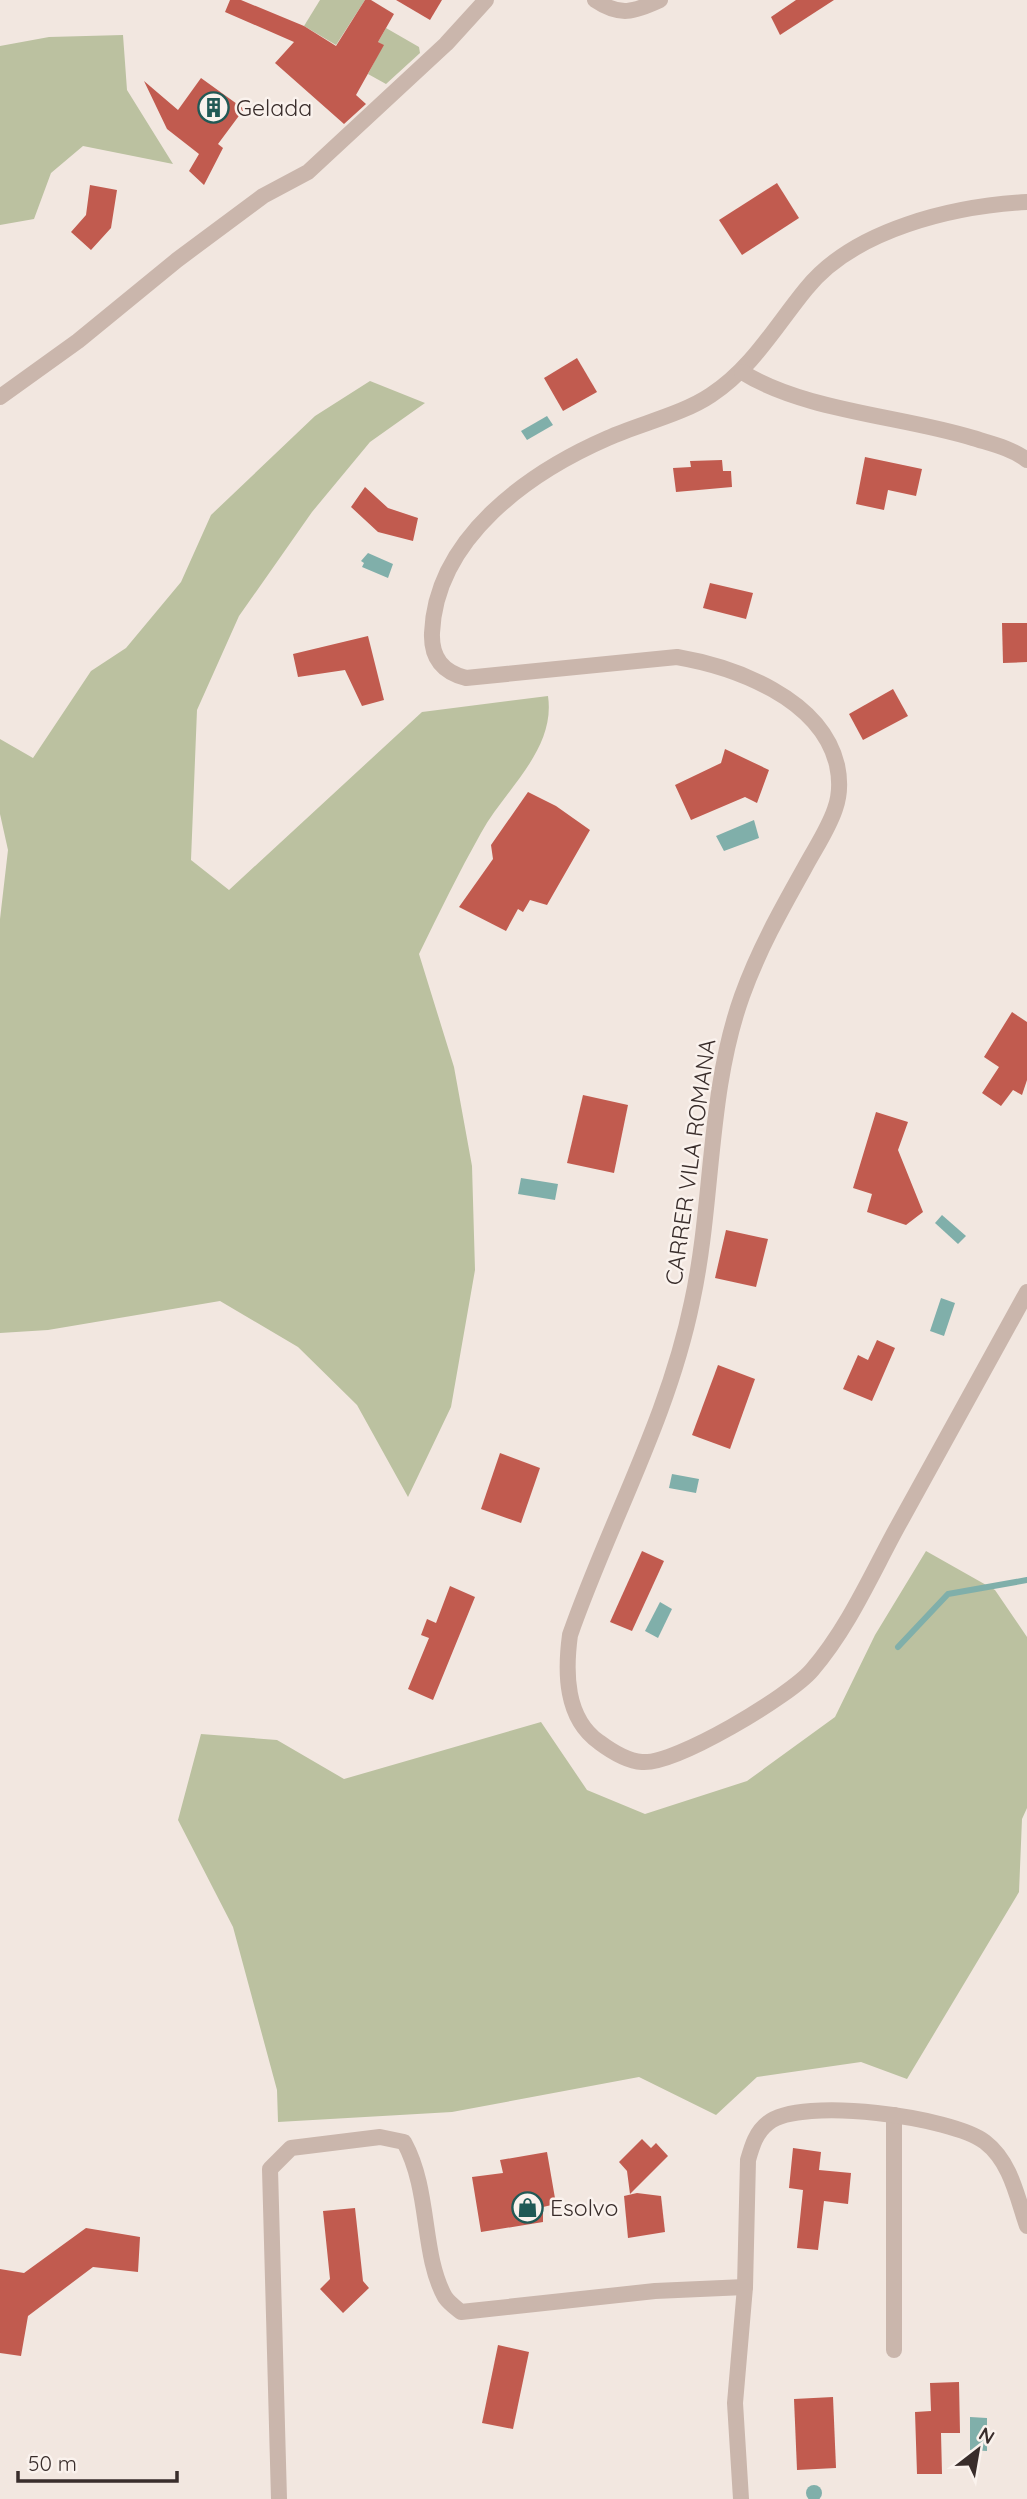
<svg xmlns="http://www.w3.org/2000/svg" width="1027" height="2499" viewBox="0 0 1027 2499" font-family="Quicksand,sans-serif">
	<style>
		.green { fill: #bbc1a0 }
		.water { fill: #80afaa }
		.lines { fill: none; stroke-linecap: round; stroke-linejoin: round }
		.stream { stroke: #80afaa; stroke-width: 6 }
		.building { fill: #c15b4f }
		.street { stroke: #cab6ac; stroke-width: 16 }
		.labels { text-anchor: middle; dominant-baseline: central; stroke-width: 5; stroke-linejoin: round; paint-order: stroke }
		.poi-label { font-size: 23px; fill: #392d2b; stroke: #faf2ed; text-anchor: start }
		.street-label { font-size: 23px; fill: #392d2b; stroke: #faf2ed }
	</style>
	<rect width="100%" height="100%" fill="#f2e7e0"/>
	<g class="green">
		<polygon points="320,0 365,0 336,45 304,26"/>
		<polygon points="386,28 419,47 420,53 386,84 368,74 383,45 378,42"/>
		<polygon points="123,35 127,90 173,164 83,146 51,173 34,219 0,225 0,46 49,37"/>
		<path d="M370,381L425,403L370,442L312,512L239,616L197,710L191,860L229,890L422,712L548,696C556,750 505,789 481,833C459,872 439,913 419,954L454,1067L472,1166L475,1270L451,1407L408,1497L357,1405L298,1347L220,1301L48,1330L0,1333V919L8,850L0,814V739L33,758L91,671L126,648L181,582L211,515L315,416Z"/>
		<polygon points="926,1551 995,1590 1027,1637 1027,1808 1022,1819 1019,1892 907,2079 861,2062 757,2077 716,2115 639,2077 452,2112 278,2122 277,2090 233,1927 178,1820 201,1734 277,1740 344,1779 541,1722 587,1790 645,1814 747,1781 835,1717 875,1635"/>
	</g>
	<g class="water">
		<polygon points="547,416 553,425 527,440 521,431"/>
		<polygon points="368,553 393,564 388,578 362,567 364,563 361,561"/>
		<polygon points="754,820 759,838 724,851 716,836"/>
		<polygon points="521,1178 558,1184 555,1200 518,1194"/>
		<polygon points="942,1215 966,1236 958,1244 935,1223"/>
		<polygon points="941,1298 955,1303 944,1336 930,1331"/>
		<polygon points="672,1474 699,1479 696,1493 669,1488"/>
		<polygon points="660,1602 672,1609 658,1638 645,1631"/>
		<polygon points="970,2417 987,2418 987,2451 970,2450"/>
		<circle cx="814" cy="2493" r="8"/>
	</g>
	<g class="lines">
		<polyline class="stream" points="898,1647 948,1594 1027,1580"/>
	</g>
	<g class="building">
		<polygon points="230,0 241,0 304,26 336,46 365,0 371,0 394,14 378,42 384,45 356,95 366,104 344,124 275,63 294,42 225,12"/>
		<polygon points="396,0 442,0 430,20"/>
		<polygon points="796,0 834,0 780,35 771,17"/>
		<polygon points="201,78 244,109 218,144 223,148 204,185 189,171 199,154 167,129 144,81 178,110"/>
		<polygon points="777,183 799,218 742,255 719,220"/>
		<polygon points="90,185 117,190 111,228 91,250 71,232 86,215"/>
		<polygon points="577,358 597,392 563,411 544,378"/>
		<polygon points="865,457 922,469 916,496 888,490 884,510 856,504"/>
		<polygon points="722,460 723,471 731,471 732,487 676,492 673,468 691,467 690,461"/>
		<polygon points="365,487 388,508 418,518 413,541 378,532 351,507"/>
		<polygon points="710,583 753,593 746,619 703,608"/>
		<polygon points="1002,623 1027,623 1027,662 1003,663"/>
		<polygon points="368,636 384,700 362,706 345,670 298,677 293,654"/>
		<polygon points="893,689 908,716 863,740 849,714"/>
		<polygon points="725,749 769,770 757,803 745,797 691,820 675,785 721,763"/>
		<polygon points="528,792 556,806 590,830 547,905 530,900 523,912 518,909 506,931 459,907 493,859 491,845"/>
		<polygon points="1012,1012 1027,1022 1027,1080 1022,1095 1013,1090 1001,1106 982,1093 999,1067 984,1057"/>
		<polygon points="583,1095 628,1105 614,1173 567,1163"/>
		<polygon points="876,1112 908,1122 898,1150 923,1212 906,1225 867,1212 872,1194 853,1188"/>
		<polygon points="726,1230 768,1239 756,1287 715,1278"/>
		<polygon points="877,1340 895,1348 872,1401 843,1389 858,1355 868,1360"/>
		<polygon points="718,1365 755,1379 730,1449 692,1435"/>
		<polygon points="500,1453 540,1468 521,1523 481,1509"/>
		<polygon points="642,1551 664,1561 632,1631 610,1622"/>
		<polygon points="450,1586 475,1597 433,1700 408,1689 429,1638 421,1635 427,1619 436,1623"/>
		<polygon points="642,2139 651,2148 656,2143 668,2156 630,2194 627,2171 619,2162"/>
		<polygon points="793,2148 821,2152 819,2170 851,2173 848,2204 824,2201 818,2250 797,2248 803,2190 789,2188"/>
		<polygon points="547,2152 556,2204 543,2207 543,2222 481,2232 472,2177 503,2173 500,2160"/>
		<polygon points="637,2193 661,2196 665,2232 628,2238 624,2196"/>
		<polygon points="355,2208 363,2281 369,2288 343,2313 320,2289 330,2279 323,2211"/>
		<polygon points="86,2228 140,2237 138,2272 93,2267 28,2316 21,2356 0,2353 0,2269 24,2273"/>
		<polygon points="498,2345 529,2352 513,2429 482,2423"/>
		<polygon points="959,2382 960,2433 941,2433 942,2474 917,2474 915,2412 931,2411 930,2383"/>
		<polygon points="833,2397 836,2468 797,2470 794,2399"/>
	</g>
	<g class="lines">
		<g class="street">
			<path d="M595,0C620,17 634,12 660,0"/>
			<path d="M1027,202C954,206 854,229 806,289C775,327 752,368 711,395C683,414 639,424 608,438C530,472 436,537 432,633C431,658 443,672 466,678L677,657C735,667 821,698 837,765C840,779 840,795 835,809C828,830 814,850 804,869C781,910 758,951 742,996C707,1094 714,1201 692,1302C668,1419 609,1523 570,1635C565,1672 565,1718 599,1742C611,1751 626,1761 642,1762C675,1765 790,1696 812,1670C849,1627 872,1573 899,1524C941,1447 984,1370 1027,1292"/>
			<path d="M742,372C804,411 902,416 973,438C992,444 1011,448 1027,460"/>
			<polyline points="0,397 78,341 177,260 263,196 308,172 446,44 486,0"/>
			<polyline points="894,2115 894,2350"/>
			<path d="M279,2499L270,2169L291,2148L380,2137L404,2142C431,2191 421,2254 445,2297C449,2303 456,2308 461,2312L655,2291L745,2287"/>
			<path d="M741,2499L735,2403L745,2287L748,2160C752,2146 756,2132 768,2123C801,2096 953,2117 985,2142C1011,2162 1017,2197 1027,2226"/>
		</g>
	</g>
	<defs>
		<symbol id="building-ring" viewBox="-11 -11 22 22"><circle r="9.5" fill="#faf2ed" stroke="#215955" stroke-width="1.5"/><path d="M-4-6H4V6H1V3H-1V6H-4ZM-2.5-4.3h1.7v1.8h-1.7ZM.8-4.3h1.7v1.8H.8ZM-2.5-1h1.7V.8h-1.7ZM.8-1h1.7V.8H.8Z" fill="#215955"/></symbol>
		<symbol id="shop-ring" viewBox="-11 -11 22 22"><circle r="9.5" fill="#faf2ed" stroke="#215955" stroke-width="1.5"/><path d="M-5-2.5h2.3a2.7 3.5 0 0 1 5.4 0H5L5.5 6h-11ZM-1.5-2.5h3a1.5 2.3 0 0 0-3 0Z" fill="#215955"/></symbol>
	</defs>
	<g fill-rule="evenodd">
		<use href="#building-ring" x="196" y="90" width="35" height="35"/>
		<use href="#shop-ring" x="510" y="2190" width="35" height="35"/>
	</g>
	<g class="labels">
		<g class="poi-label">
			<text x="236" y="107">Gelada</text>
			<text x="550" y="2207">Esolvo</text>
		</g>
		<g class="street-label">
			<text transform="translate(690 1162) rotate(-82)">CARRER VILA ROMANA</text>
		</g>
	</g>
	<g transform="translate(978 2450) rotate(31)" stroke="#faf2ed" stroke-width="5" paint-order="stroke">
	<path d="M0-5L12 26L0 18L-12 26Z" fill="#392d2b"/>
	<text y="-10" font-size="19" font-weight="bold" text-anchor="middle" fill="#392d2b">N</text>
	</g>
	<path d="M18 2471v10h159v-10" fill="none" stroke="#392d2b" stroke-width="3.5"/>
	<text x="28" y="2471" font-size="21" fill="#392d2b" stroke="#faf2ed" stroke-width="5" paint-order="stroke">50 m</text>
</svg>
